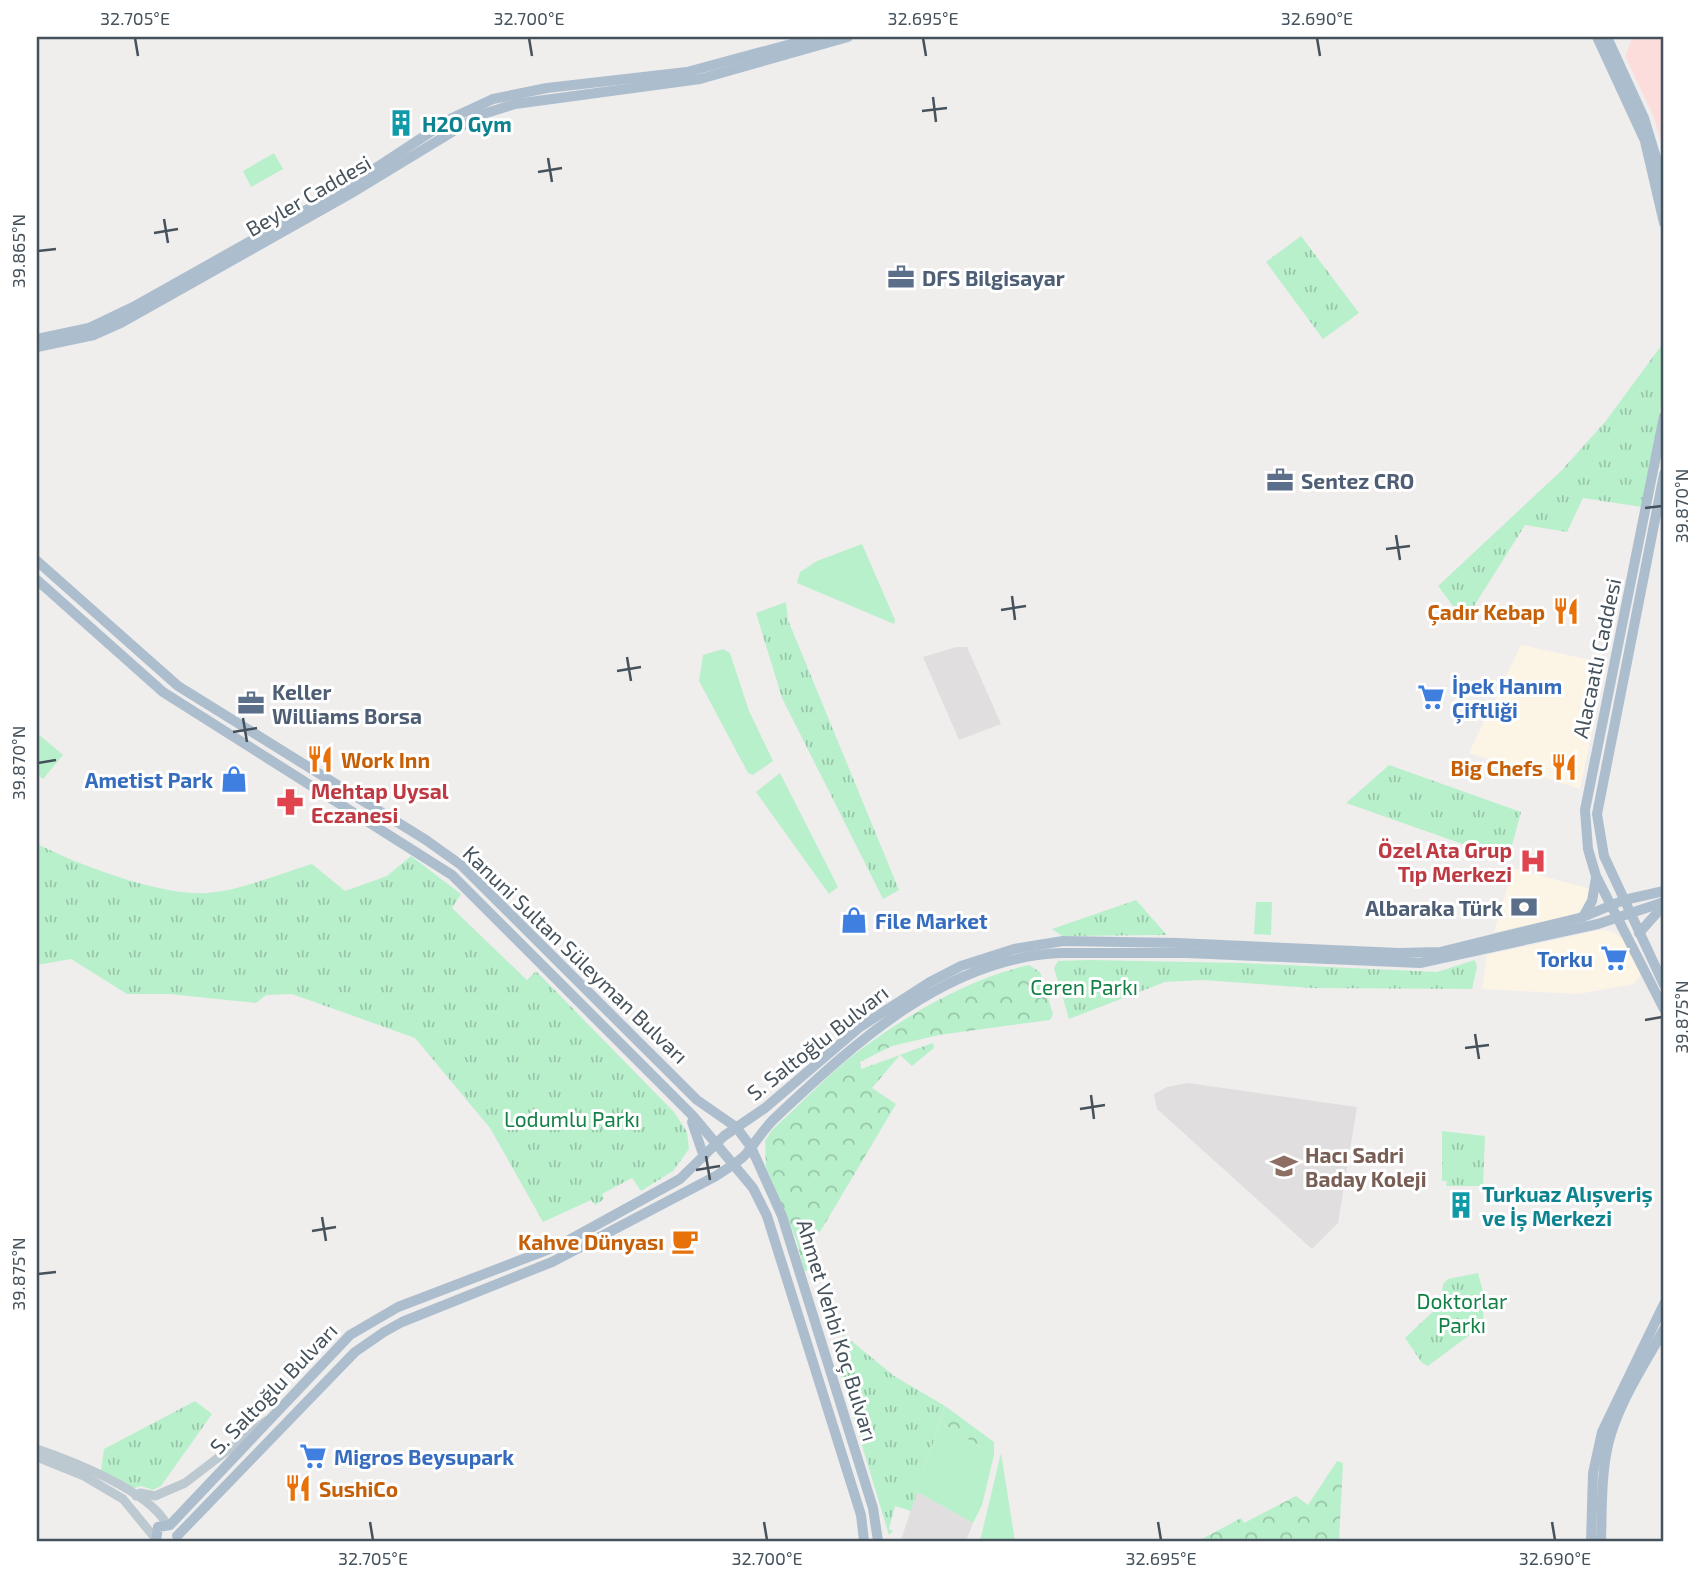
<svg xmlns="http://www.w3.org/2000/svg" width="1701" height="1578" viewBox="0 0 1701 1578" font-family="'Exo 2',sans-serif">
	<style>
		.commercial { fill: #fcf5e5 }
		.education { fill: #e1dedf }
		.medical { fill: #fcdddc }
		.green { fill: #b9f0cc }
		.forest { fill: url(#forest-crowns) }
		.park { fill: url(#park-tufts) }
		.lines { fill: none; stroke-linecap: round; stroke-linejoin: round }
		.minor { stroke: #bdc9d0; stroke-width: 9 }
		.major { stroke: #acbece; stroke-width: 10 }
		.ticks { fill: none; stroke: #45525c; stroke-width: 2.5 }
		.labels { text-anchor: middle; dominant-baseline: central; stroke-width: 6; stroke-linejoin: round; paint-order: stroke }
		.culture-label { font-size: 21px; font-weight: bold; fill: #0d838f; stroke: #fff; text-anchor: start }
		.street-label { font-size: 21px; fill: #45525c; stroke: #fff }
		.service-label { font-size: 21px; font-weight: bold; fill: #4e5e75; stroke: #fff; text-anchor: start }
		.food-label { font-size: 21px; font-weight: bold; fill: #c56008; stroke: #fff; text-anchor: end }
		.shop-label { font-size: 21px; font-weight: bold; fill: #366cbe; stroke: #fff; text-anchor: start }
		.health-label { font-size: 21px; font-weight: bold; fill: #be3a42; stroke: #fff; text-anchor: start }
		.park-label { font-size: 21px; fill: #138045; stroke: #fff }
		.education-label { font-size: 21px; font-weight: bold; fill: #785e54; stroke: #fff; text-anchor: start }
		.neatline { fill: none; stroke: #45525c; stroke-width: 2.5 }
		.ticks-label { font-size: 18px; text-anchor: middle; fill: #45525c }
	</style>
	<defs>
		<pattern id="forest-crowns" width="20" height="18" patternUnits="userSpaceOnUse" patternTransform="scale(1.75)"><rect width="20" height="18" fill="#b9f0cc"/><path d="M2 6a3 3 0 1 1 6 0M12 15a3 3 0 1 1 6 0" fill="none" stroke="#98c5a9"/></pattern>
		<pattern id="park-tufts" width="24" height="20" patternUnits="userSpaceOnUse" patternTransform="scale(1.75)"><rect width="24" height="20" fill="#b9f0cc"/><path d="M3 7l-1-3M5 7V3M7 7l1-3M15 17l-1-3M17 17v-4M19 17l1-3" fill="none" stroke="#98c5a9"/></pattern>
	</defs>
	<rect width="100%" height="100%" fill="#f0eded"/>
	<g class="commercial">
		<polygon points="1521,645 1600,662 1605,669 1580,789 1469,753"/>
		<polygon points="1513,868 1590,889 1583,908 1576,915 1494,932"/>
		<polygon points="1600,930 1611,931 1625,940 1643,971 1634,984 1578,994 1482,989 1487,955"/>
	</g>
	<g class="education">
		<polygon points="956,647 967,647 1001,724 959,740 923,657"/>
		<polygon points="1188,1083 1357,1107 1338,1223 1312,1249 1157,1109 1154,1094 1167,1087"/>
		<polygon points="917,1492 973,1523 966,1541 901,1540"/>
	</g>
	<polygon class="medical" points="1633,37 1664,37 1664,153 1654,117 1625,56"/>
	<g class="green">
		<polygon points="274,153 283,169 251,187 243,171"/>
		<polygon points="862,544 895,620 894,624 797,583 800,572 817,561"/>
		<polygon points="723,649 730,653 749,711 773,761 753,775 748,773 699,681 703,655"/>
		<polygon points="37,733 63,755 43,779 37,774"/>
		<polygon points="780,773 838,887 829,894 756,792"/>
		<polygon points="1256,902 1272,902 1271,935 1254,934"/>
		<polygon points="940,1422 994,1455 982,1505 973,1523 917,1492"/>
		<polygon points="1001,1453 1015,1541 980,1541"/>
	</g>
	<g class="forest">
		<path d="M1029,965L1040,972L1053,1014L1050,1020L939,1035L892,1046L860,1062L861,1069L933,1043L934,1048L912,1066L900,1055L872,1088L896,1104L820,1232L809,1227L806,1230L814,1269L804,1271L797,1242L766,1167L765,1141L772,1130C801,1104 829,1073 860,1050C910,1013 968,979 1029,965Z"/>
		<polygon points="945,1406 994,1442 994,1455 940,1422"/>
		<polygon points="1337,1461 1343,1463 1339,1541 1198,1541 1241,1518 1244,1523 1296,1496 1308,1505"/>
	</g>
	<g class="park">
		<polygon points="1301,236 1359,313 1323,339 1266,262"/>
		<polygon points="1664,342 1664,389 1642,507 1583,498 1567,532 1525,525 1469,614 1462,618 1438,586 1561,471 1605,422"/>
		<polygon points="786,602 788,620 899,890 883,899 782,698 756,613"/>
		<polygon points="1389,765 1521,812 1508,860 1346,803"/>
		<path d="M37,844C79,865 160,896 207,893C243,890 278,874 312,864L345,891L387,876L411,856L461,894L452,908L527,980L536,971L674,1112L687,1132L689,1149L673,1171L641,1191L632,1178L602,1194L604,1199L595,1205L591,1200L543,1222L490,1128L415,1038L292,994L266,995L256,1003L169,994H127L71,959L37,965Z"/>
		<polygon points="1136,900 1167,935 1062,936 1052,929"/>
		<polygon points="1089,960 1242,963 1437,972 1475,960 1477,967 1472,989 1312,988 1203,980 1165,982 1069,1019 1054,968 1058,961"/>
		<polygon points="1442,1131 1485,1136 1483,1186 1446,1186 1447,1181 1442,1181"/>
		<polygon points="1478,1273 1484,1295 1483,1325 1428,1366 1422,1363 1405,1338 1441,1304 1443,1284 1448,1279"/>
		<polygon points="843,1334 894,1376 945,1406 911,1511 895,1506 889,1529 893,1531 889,1535 838,1366"/>
		<polygon points="195,1401 212,1414 161,1486 153,1490 141,1486 131,1489 101,1470 104,1449"/>
	</g>
	<g class="lines">
		<g class="minor">
			<path d="M37,1449C72,1461 150,1491 167,1525"/>
			<polyline points="37,1457 84,1476 123,1499 155,1538"/>
			<polyline points="136,1496 140,1493 155,1496 185,1483 266,1421"/>
		</g>
		<g class="major">
			<polyline points="1597,37 1645,141 1664,223"/>
			<polyline points="1607,37 1644,118 1664,184"/>
			<polyline points="37,339 89,328 133,307 347,187 452,118 493,99 547,88 687,72 817,37"/>
			<polyline points="37,347 94,335 121,323 350,194 480,115 515,104 700,79 848,37"/>
			<polyline points="1664,416 1585,810 1588,849 1596,876 1664,1009"/>
			<polyline points="1664,474 1597,814 1604,856 1664,985"/>
			<polyline points="37,561 178,686 426,840 461,865 697,1100 736,1127 751,1147 782,1216 873,1508 878,1541"/>
			<polyline points="37,580 163,692 452,875 693,1116 753,1188 767,1216 861,1515 864,1541"/>
			<polyline points="1583,917 1592,901 1596,878"/>
			<polyline points="1639,933 1664,905"/>
			<polyline points="692,1122 704,1157"/>
			<path d="M177,1536L355,1352L384,1332L402,1322L552,1262L716,1176C726,1169 738,1163 746,1154C756,1142 764,1128 776,1117C855,1043 946,958 1060,953H1187L1420,963L1598,924L1664,902"/>
			<polyline points="156,1541 158,1527 170,1525 350,1335 398,1307 560,1245 680,1179 724,1136 765,1108 860,1027 930,982 961,966 1014,949 1063,941 1178,943 1399,953 1440,952 1583,917 1624,900 1664,891"/>
			<polyline points="1591,1541 1593,1473 1602,1432 1664,1304"/>
			<path d="M1601,1541C1602,1509 1601,1476 1608,1445C1618,1403 1644,1366 1664,1329"/>
		</g>
	</g>
	<path class="ticks" d="M135,38L138,56M529,38L532,56M923,38L926,56M1317,38L1320,56M933,97L936,122M922,111L947,108M548,158L552,182M538,172L562,168M164,219L168,243M154,233L178,229M38,251L56,249M1645,508L1662,506M1396,535L1400,560M1386,549L1410,546M1012,596L1015,620M1001,610L1026,606M627,657L631,681M617,671L641,667M243,718L247,742M233,732L257,728M38,763L56,760M1645,1020L1662,1017M1475,1034L1479,1059M1465,1048L1489,1045M1091,1095L1094,1119M1080,1109L1105,1105M706,1156L710,1180M696,1170L720,1166M322,1217L326,1241M312,1231L336,1227M38,1274L56,1272M370,1522L373,1540M764,1522L767,1540M1158,1522L1161,1540M1552,1522L1555,1540"/>
	<defs>
		<symbol id="building-bare" viewBox="-9 -9 18 18"><path d="M-4-6H4V6H1V3H-1V6H-4ZM-2.5-4.3h1.7v1.8h-1.7ZM.8-4.3h1.7v1.8H.8ZM-2.5-1h1.7V.8h-1.7ZM.8-1h1.7V.8H.8Z" fill="#0f9aa8" stroke="#fff" stroke-width="2.5" paint-order="stroke"/></symbol>
		<symbol id="office-bare" viewBox="-9 -9 18 18"><path d="M-6-3h4V-5.5h4V-3h4V5H-6ZM-1-4.5V-3h2v-1.5ZM-6 0V1H6V0Z" fill="#5c6f8a" stroke="#fff" stroke-width="2.5" paint-order="stroke"/></symbol>
		<symbol id="restaurant-bare" viewBox="-9 -9 18 18"><path d="M-5-6h1v4h1v-4h1v4h1v-4h1v5L-1.5 .5V6h-2V.5L-5-1ZM5-6V6H3V1.5H1.5Q1.5-4 5-6Z" fill="#e8710a" stroke="#fff" stroke-width="2.5" paint-order="stroke"/></symbol>
		<symbol id="supermarket-bare" viewBox="-9 -9 18 18"><path d="M-6-5.5h2.5l.6 2H6L4.5 2H-2.5L-4.4-4H-6ZM-1.5 3.2a1.3 1.3 0 1 0 .1 0ZM3 3.2a1.3 1.3 0 1 0 .1 0Z" fill="#3f7fe0" stroke="#fff" stroke-width="2.5" paint-order="stroke"/></symbol>
		<symbol id="shop-bare" viewBox="-9 -9 18 18"><path d="M-5-2.5h2.3a2.7 3.5 0 0 1 5.4 0H5L5.5 6h-11ZM-1.5-2.5h3a1.5 2.3 0 0 0-3 0Z" fill="#3f7fe0" stroke="#fff" stroke-width="2.5" paint-order="stroke"/></symbol>
		<symbol id="pharmacy-bare" viewBox="-9 -9 18 18"><path d="M-2-6h4v4h4v4h-4v4h-4v-4h-4v-4h4Z" fill="#e0444e" stroke="#fff" stroke-width="2.5" paint-order="stroke"/></symbol>
		<symbol id="hospital-bare" viewBox="-9 -9 18 18"><path d="M-5-5h3v3.5h4V-5h3V5h-3V1.5h-4V5h-3Z" fill="#e0444e" stroke="#fff" stroke-width="2.5" paint-order="stroke"/></symbol>
		<symbol id="bank-bare" viewBox="-9 -9 18 18"><path d="M-6-4H6V4H-6ZM0-2.3a2.3 2.3 0 1 0 0 4.6a2.3 2.3 0 1 0 0-4.6Z" fill="#5c6f8a" stroke="#fff" stroke-width="2.5" paint-order="stroke"/></symbol>
		<symbol id="school-bare" viewBox="-9 -9 18 18"><path d="M0-5L7-2L0 1L-7-2ZM-4 1L0 2.5L4 1V4Q0 6-4 4Z" fill="#8d6e63" stroke="#fff" stroke-width="2.5" paint-order="stroke"/></symbol>
		<symbol id="cafe-bare" viewBox="-9 -9 18 18"><path d="M-5.5-4.5H6V0H3Q3 3.5 0 3.5H-2.5Q-5.5 3.5-5.5 0ZM3-3.2v2h1.7v-2ZM-6 4.5H4V6H-6Z" fill="#e8710a" stroke="#fff" stroke-width="2.5" paint-order="stroke"/></symbol>
	</defs>
	<g fill-rule="evenodd">
		<use href="#building-bare" x="382" y="104" width="38" height="38"/>
		<use href="#office-bare" x="882" y="258" width="38" height="38"/>
		<use href="#office-bare" x="1261" y="461" width="38" height="38"/>
		<use href="#restaurant-bare" x="1547" y="592" width="38" height="38"/>
		<use href="#supermarket-bare" x="1412" y="678" width="38" height="38"/>
		<use href="#office-bare" x="232" y="684" width="38" height="38"/>
		<use href="#restaurant-bare" x="301" y="740" width="38" height="38"/>
		<use href="#restaurant-bare" x="1545" y="748" width="38" height="38"/>
		<use href="#shop-bare" x="215" y="760" width="38" height="38"/>
		<use href="#pharmacy-bare" x="271" y="783" width="38" height="38"/>
		<use href="#hospital-bare" x="1514" y="842" width="38" height="38"/>
		<use href="#bank-bare" x="1505" y="888" width="38" height="38"/>
		<use href="#shop-bare" x="835" y="901" width="38" height="38"/>
		<use href="#supermarket-bare" x="1595" y="939" width="38" height="38"/>
		<use href="#school-bare" x="1265" y="1147" width="38" height="38"/>
		<use href="#building-bare" x="1442" y="1186" width="38" height="38"/>
		<use href="#cafe-bare" x="666" y="1222" width="38" height="38"/>
		<use href="#supermarket-bare" x="294" y="1437" width="38" height="38"/>
		<use href="#restaurant-bare" x="279" y="1469" width="38" height="38"/>
	</g>
	<g class="labels">
		<g class="culture-label">
			<text x="422" y="123">H2O Gym</text>
			<text x="1482" y="1193">Turkuaz Alışveriş<tspan x="1482" dy="24">ve İş Merkezi</tspan></text>
		</g>
		<g class="street-label">
			<text transform="translate(308 195) rotate(-30)">Beyler Caddesi</text>
			<text transform="translate(1596 658) rotate(-78)">Alacaatlı Caddesi</text>
			<text transform="translate(576 954) rotate(44)">Kanuni Sultan Süleyman Bulvarı</text>
			<text transform="translate(817 1042) rotate(-38)">S. Saltoğlu Bulvarı</text>
			<text transform="translate(838 1330) rotate(73)">Ahmet Vehbi Koç Bulvarı</text>
			<text transform="translate(273 1388) rotate(-46)">S. Saltoğlu Bulvarı</text>
		</g>
		<g class="service-label">
			<text x="922" y="277">DFS Bilgisayar</text>
			<text x="1301" y="480">Sentez CRO</text>
			<text x="272" y="691">Keller<tspan x="272" dy="24">Williams Borsa</tspan></text>
			<text x="1503" y="907" text-anchor="end">Albaraka Türk</text>
		</g>
		<g class="food-label">
			<text x="1545" y="611">Çadır Kebap</text>
			<text x="341" y="759" text-anchor="start">Work Inn</text>
			<text x="1543" y="767">Big Chefs</text>
			<text x="664" y="1241">Kahve Dünyası</text>
			<text x="319" y="1488" text-anchor="start">SushiCo</text>
		</g>
		<g class="shop-label">
			<text x="1452" y="685">İpek Hanım<tspan x="1452" dy="24">Çiftliği</tspan></text>
			<text x="213" y="779" text-anchor="end">Ametist Park</text>
			<text x="875" y="920">File Market</text>
			<text x="1593" y="958" text-anchor="end">Torku</text>
			<text x="334" y="1456">Migros Beysupark</text>
		</g>
		<g class="health-label">
			<text x="311" y="790">Mehtap Uysal<tspan x="311" dy="24">Eczanesi</tspan></text>
			<text x="1512" y="849" text-anchor="end">Özel Ata Grup<tspan x="1512" dy="24">Tıp Merkezi</tspan></text>
		</g>
		<g class="park-label">
			<text x="1084" y="986">Ceren Parkı</text>
			<text x="572" y="1118">Lodumlu Parkı</text>
			<text x="1462" y="1300">Doktorlar<tspan x="1462" dy="24">Parkı</tspan></text>
		</g>
		<g class="education-label">
			<text x="1305" y="1154">Hacı Sadri<tspan x="1305" dy="24">Baday Koleji</tspan></text>
		</g>
	</g>
	<rect width="1701" height="1578" fill="none" stroke="#ffffff" stroke-width="77"/>
	<rect x="38" y="38" width="1624" height="1502" class="neatline"/>
	<g class="ticks-label">
		<text x="135" y="25">32.705°E</text>
		<text x="529" y="25">32.700°E</text>
		<text x="923" y="25">32.695°E</text>
		<text x="1317" y="25">32.690°E</text>
		<text transform="translate(19 251) rotate(-90)" y="6">39.865°N</text>
		<text transform="translate(1682 506) rotate(-90)" y="6">39.870°N</text>
		<text transform="translate(19 763) rotate(-90)" y="6">39.870°N</text>
		<text transform="translate(1682 1017) rotate(-90)" y="6">39.875°N</text>
		<text transform="translate(19 1274) rotate(-90)" y="6">39.875°N</text>
		<text x="373" y="1565">32.705°E</text>
		<text x="767" y="1565">32.700°E</text>
		<text x="1161" y="1565">32.695°E</text>
		<text x="1555" y="1565">32.690°E</text>
	</g>
</svg>
